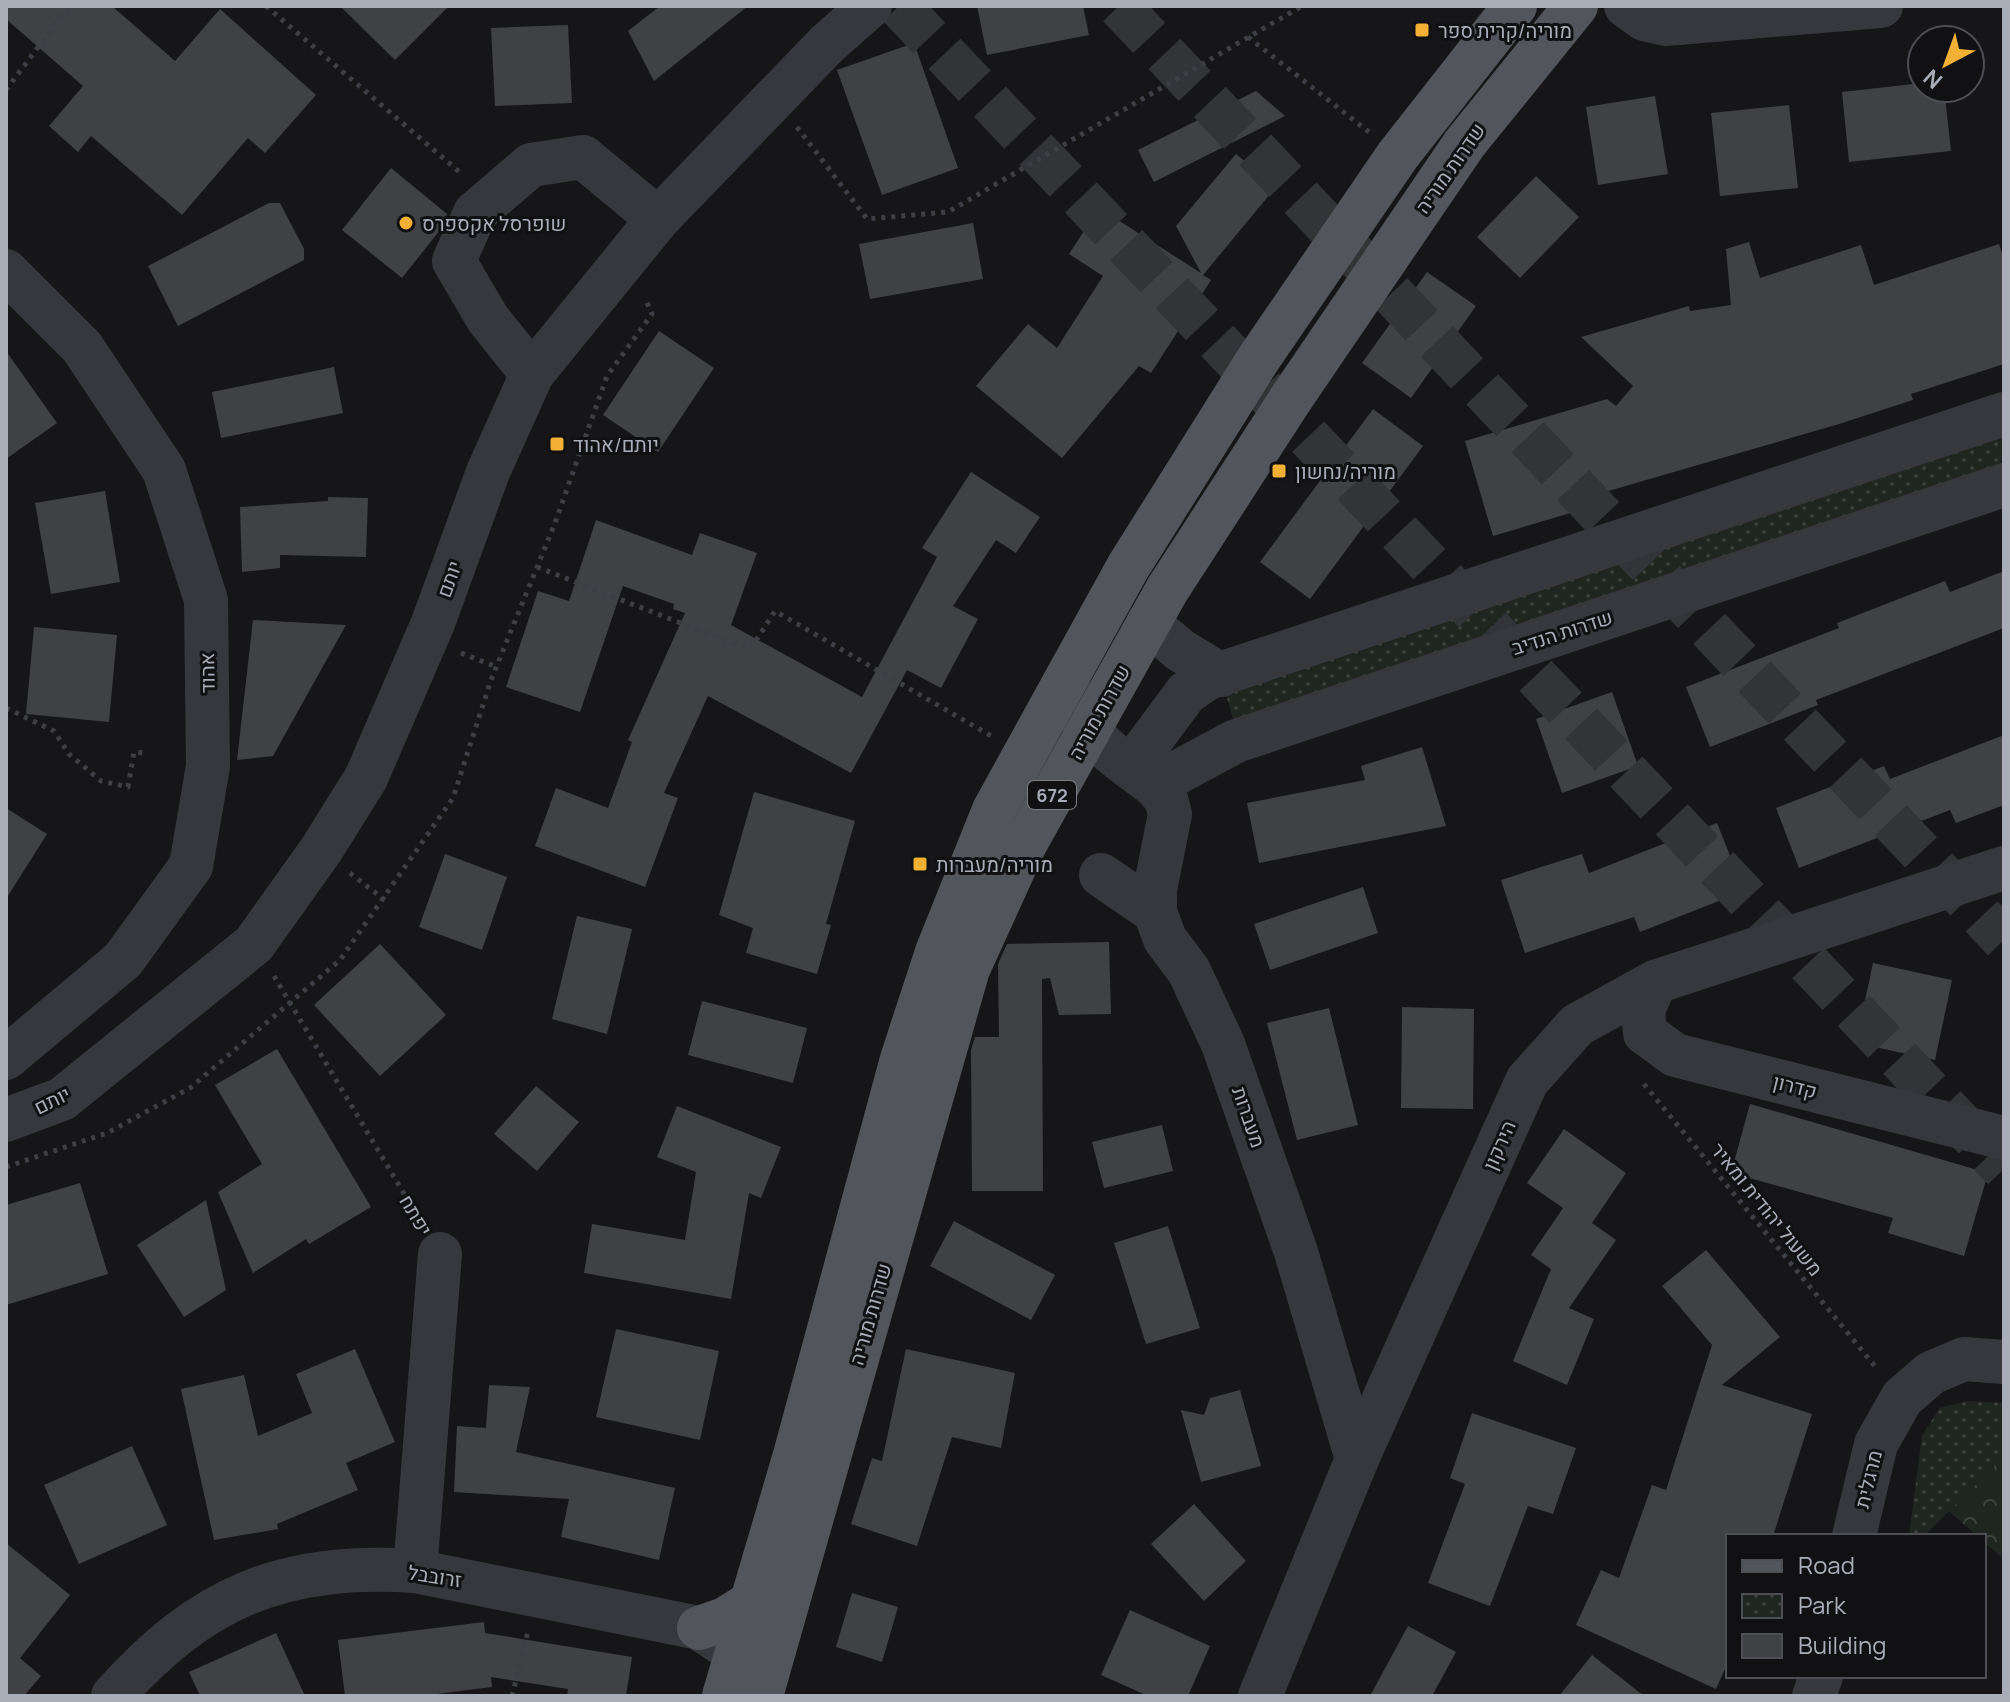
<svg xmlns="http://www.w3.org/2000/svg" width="2010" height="1702" viewBox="0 0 2010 1702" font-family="Manrope,Heebo,sans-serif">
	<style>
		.forest { fill: url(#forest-crowns) }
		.park { fill: url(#park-dots) }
		.building { fill: #404145 }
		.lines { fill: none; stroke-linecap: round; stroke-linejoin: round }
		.highway-tunnel { stroke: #333438; stroke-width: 44; stroke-dasharray: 44 22; stroke-linecap: butt }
		.path { stroke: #3d3f44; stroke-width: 5; stroke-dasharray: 4 6; stroke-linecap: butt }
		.minor { stroke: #37383d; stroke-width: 44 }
		.major { stroke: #53555c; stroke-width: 44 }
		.poi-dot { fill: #f2b134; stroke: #111113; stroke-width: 3 }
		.labels { text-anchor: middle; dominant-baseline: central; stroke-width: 6; stroke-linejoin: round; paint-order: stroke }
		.shield { fill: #111113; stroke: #7b7e86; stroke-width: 2 }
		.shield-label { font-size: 18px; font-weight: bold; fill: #a8adb8 }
		.poi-label { font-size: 20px; fill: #a8adb8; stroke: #111113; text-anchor: start }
		.street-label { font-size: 20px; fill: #a8adb8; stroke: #111113 }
	</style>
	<defs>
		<pattern id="forest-crowns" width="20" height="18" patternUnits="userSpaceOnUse" patternTransform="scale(2)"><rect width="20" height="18" fill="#1e261f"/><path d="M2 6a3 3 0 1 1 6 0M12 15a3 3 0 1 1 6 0" fill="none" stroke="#3c433d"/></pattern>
		<pattern id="park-dots" width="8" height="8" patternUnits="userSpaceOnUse" patternTransform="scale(2)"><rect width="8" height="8" fill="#1e261f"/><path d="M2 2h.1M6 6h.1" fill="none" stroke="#3c433d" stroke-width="1.8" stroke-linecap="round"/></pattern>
	</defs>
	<rect width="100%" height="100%" fill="#161618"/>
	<polygon class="forest" points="2004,1456 2004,1559 1984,1542 1984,1536 1977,1536 1949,1511"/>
	<g class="park">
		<polygon points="2004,428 2004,471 1235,725 1223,685"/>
		<polygon points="1968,1401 2004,1403 2004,1456 1924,1536 1909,1536 1922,1435 1940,1408"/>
	</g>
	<g class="building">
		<polygon points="6,6 112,6 175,61 220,9 316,95 265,153 248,138 182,215 91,136 78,152 49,126 83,86 6,19"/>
		<polygon points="340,6 449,6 395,60"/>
		<polygon points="660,6 748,6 654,81 628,31"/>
		<polygon points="977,6 1083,6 1089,35 987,55"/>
		<polygon points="568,25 572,103 495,106 491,28"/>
		<polygon points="914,43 958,168 882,195 837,70"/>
		<polygon points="1922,83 1922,88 1944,88 1951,151 1849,162 1842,92"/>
		<polygon points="1256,91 1285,116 1154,182 1138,150"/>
		<polygon points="1655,96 1668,174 1598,185 1586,107"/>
		<polygon points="1789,105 1798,188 1720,196 1711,113"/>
		<polygon points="1236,154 1276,187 1203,275 1211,280 1151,373 1139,366 1062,458 976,386 1028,324 1057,348 1103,276 1069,254 1099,208 1201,273 1176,226"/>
		<polygon points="391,168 447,214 440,230 402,278 342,230"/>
		<polygon points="1536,176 1579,217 1520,278 1477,237"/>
		<polygon points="269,203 280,203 304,249 304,260 178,326 148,266"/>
		<polygon points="973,223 983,279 870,299 859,244"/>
		<polygon points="1749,242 1760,278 1861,245 1874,285 1999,244 2004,259 2004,364 1911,394 1913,400 1839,424 1591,496 1594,506 1493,536 1465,441 1607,399 1616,406 1633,386 1581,337 1689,306 1690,311 1731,305 1726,249"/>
		<polygon points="1427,272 1476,306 1411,398 1362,363"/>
		<polygon points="659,331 714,368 658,452 603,415"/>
		<polygon points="6,351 57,423 6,459"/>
		<polygon points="334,367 343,413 221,438 212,392"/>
		<polygon points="1373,409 1423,446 1310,599 1260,562"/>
		<polygon points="971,472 1040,517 1016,553 996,540 953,606 978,619 941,688 907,670 851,773 708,696 664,793 678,798 645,887 535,846 556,788 608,808 632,742 628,740 685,613 673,609 674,604 623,586 580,712 506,687 538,591 569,601 596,520 692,555 700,533 757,553 731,625 862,697 937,557 922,548"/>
		<polygon points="105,491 120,582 51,594 35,503"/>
		<polygon points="328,497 368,498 366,557 280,555 280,568 242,572 240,507 328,501"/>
		<polygon points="2004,571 2004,628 1816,700 1818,705 1710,747 1686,687 1839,628 1837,623 1945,581 1950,592"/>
		<polygon points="253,620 346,625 273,756 237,760"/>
		<polygon points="34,627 117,635 109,722 26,714"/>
		<polygon points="1612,692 1638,766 1562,793 1536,719"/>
		<polygon points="2004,735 2004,805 1956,823 1950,810 1799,868 1776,808 1884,766 1890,779"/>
		<polygon points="1422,747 1446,826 1259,863 1247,803 1365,780 1361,766"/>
		<polygon points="754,792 855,821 826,924 831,925 817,974 746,953 753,928 719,915"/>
		<polygon points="6,808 47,834 6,899"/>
		<polygon points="1717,823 1744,891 1640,932 1634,917 1525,953 1501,880 1582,854 1589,873"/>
		<polygon points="445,854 507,877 482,950 419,927"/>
		<polygon points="1363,887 1378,933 1270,970 1254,924"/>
		<polygon points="577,916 632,929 607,1034 552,1019"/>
		<polygon points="1109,942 1111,1014 1059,1015 1050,978 1042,979 1043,1191 972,1191 971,1050 975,1037 999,1037 998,964 1007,944"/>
		<polygon points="380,944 446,1015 380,1076 314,1005"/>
		<polygon points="1873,963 1952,980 1935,1060 1856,1043"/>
		<polygon points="702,1001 807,1028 793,1083 688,1055"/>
		<polygon points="1402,1007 1474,1009 1473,1109 1401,1108"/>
		<polygon points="1329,1008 1358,1125 1297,1140 1267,1023"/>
		<polygon points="277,1049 371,1207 309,1244 306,1239 253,1273 218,1192 262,1164 215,1085"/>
		<polygon points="536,1086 579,1122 537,1171 494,1134"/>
		<polygon points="1750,1104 1988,1173 1964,1256 1888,1233 1893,1218 1731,1173"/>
		<polygon points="677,1106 781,1147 761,1198 749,1193 731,1299 584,1273 592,1224 685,1240 696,1172 657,1157"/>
		<polygon points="1162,1125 1173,1171 1104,1188 1092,1142"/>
		<polygon points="1564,1129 1626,1173 1592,1223 1616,1240 1569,1308 1594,1319 1567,1385 1513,1361 1551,1269 1531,1255 1563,1208 1527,1183"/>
		<polygon points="80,1183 108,1274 6,1305 6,1205"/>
		<polygon points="206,1200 226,1290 184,1317 137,1245"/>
		<polygon points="954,1221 1055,1275 1031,1320 930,1266"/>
		<polygon points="1168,1226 1200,1328 1146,1344 1114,1243"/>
		<polygon points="1706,1250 1780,1337 1722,1385 1812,1414 1773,1536 1728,1536 1728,1662 1716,1689 1576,1625 1601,1570 1619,1578 1652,1485 1666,1490 1712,1345 1662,1286"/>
		<polygon points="616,1329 719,1351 700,1440 596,1417"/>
		<polygon points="355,1349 395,1442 346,1463 358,1490 277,1524 278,1529 214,1540 181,1389 244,1375 258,1436 312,1413 296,1374"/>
		<polygon points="906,1349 1015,1373 1001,1448 952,1437 917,1546 851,1524 872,1458 882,1461"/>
		<polygon points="489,1385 530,1387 516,1452 675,1488 659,1560 561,1537 569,1499 454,1492 457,1426 486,1428"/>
		<polygon points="1240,1390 1261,1466 1201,1482 1181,1410 1204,1415 1210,1398"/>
		<polygon points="1472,1413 1576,1448 1553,1514 1528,1506 1490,1606 1428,1583 1465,1484 1450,1478"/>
		<polygon points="132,1446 167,1525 79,1564 44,1485"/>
		<polygon points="1194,1504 1246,1561 1204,1601 1151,1544"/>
		<polygon points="6,1543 70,1595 20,1658 41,1676 24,1696 6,1696"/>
		<polygon points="852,1593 898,1607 882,1662 836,1647"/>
		<polygon points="1130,1610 1210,1646 1188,1696 1148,1696 1101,1675"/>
		<polygon points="484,1622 485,1633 632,1657 626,1696 567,1696 568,1689 491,1677 492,1687 421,1696 345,1696 338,1640"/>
		<polygon points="1408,1626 1456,1652 1432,1696 1370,1696"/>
		<polygon points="276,1633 305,1696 200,1696 189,1672"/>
		<polygon points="1592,1655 1644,1696 1559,1696"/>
	</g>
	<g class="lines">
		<g class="highway-tunnel">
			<polyline points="899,6 2004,1169"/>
			<polyline points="1119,6 2004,940"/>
		</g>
		<g class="path">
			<polyline points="266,6 463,175"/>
			<polyline points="1248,37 1369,132"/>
			<polyline points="6,90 69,6"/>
			<polyline points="797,127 867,219 948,212 1302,6"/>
			<polyline points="537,567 750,650 775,611 993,737"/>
			<polyline points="461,653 497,667"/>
			<polyline points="6,708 54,731 69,754 101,781 128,787 134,752 144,753"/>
			<polyline points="350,873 385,900"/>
			<polyline points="274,976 421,1222"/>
			<polyline points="1644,1084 1878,1370"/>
			<polyline points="6,1167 107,1133 190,1088 340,960 453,798 491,680 555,523 607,376 652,314 645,298"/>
			<polyline points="512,1696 528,1631"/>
		</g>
		<g class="minor">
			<polyline points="1626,6 1644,19 1666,24 1881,6"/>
			<polyline points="6,271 82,347 164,470 206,600 208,766 191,866 123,960 6,1058"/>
			<polyline points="532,374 488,319 454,261 475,213 531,165 583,157 658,219"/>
			<polyline points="1148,623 1180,650 1221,675"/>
			<path d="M1074,698C1082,738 1124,762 1154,785L1236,741L2004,485"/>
			<polyline points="1131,767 1186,693 1208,678 2004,414"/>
			<polyline points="1154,785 1166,799 1170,814 1155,890 1155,912 1165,939 1189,971 1223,1044 1296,1252 1357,1459"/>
			<polyline points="1101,875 1155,912"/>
			<polyline points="1655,982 1643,1011 1645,1033 1675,1055 2004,1138"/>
			<polyline points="6,1120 62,1099 254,944 321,850 366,778 433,623 488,472 532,374 658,219 827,44 870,6"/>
			<polyline points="1854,1536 1876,1444 1902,1398 1931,1373 1964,1359 2004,1362"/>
			<polyline points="415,1571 440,1254"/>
			<path d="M113,1696C202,1596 282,1563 415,1571L699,1628L731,1649"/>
			<polyline points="1260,1696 1357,1459 1527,1081 1577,1025 1655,982 2004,868"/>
			<polyline points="1814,1696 1821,1676"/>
		</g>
		<g class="major">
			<polyline points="699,1628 725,1619 752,1602"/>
			<polyline points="724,1696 795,1455 902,1059 937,952 994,810 1128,567 1259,358 1398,155 1515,6"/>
			<polyline points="761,1696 968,969 1025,844 1167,590 1292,397 1465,143 1576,6"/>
		</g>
	</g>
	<g class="poi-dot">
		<rect x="1414" y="22" width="16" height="16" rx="4"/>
		<circle cx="406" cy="223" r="8"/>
		<rect x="549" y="436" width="16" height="16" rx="4"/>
		<rect x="1271" y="463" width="16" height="16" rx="4"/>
		<rect x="912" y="856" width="16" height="16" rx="4"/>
	</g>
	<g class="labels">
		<rect class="shield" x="1028" y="781" width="48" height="28" rx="6"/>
		<g class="shield-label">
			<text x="1052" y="795">672</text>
		</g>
		<g class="poi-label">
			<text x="1438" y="30">מוריה/קרית ספר</text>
			<text x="422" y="223">שופרסל אקספרס</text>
			<text x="573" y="444">יותם/אהוד</text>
			<text x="1295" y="471">מוריה/נחשון</text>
			<text x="936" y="864">מוריה/מעברות</text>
		</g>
		<g class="street-label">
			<text transform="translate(1450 168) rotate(-55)">שדרות מוריה</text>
			<text transform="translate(449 579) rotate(-70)">יותם</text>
			<text transform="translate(1562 632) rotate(-18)">שדרות הנדיב</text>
			<text transform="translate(207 673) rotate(-91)">אהוד</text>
			<text transform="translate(1099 712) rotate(-61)">שדרות מוריה</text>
			<text transform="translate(1795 1086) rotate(14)">קדרון</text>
			<text transform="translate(52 1100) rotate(-26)">יותם</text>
			<text transform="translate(1249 1117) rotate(71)">מעברות</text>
			<text transform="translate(1499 1145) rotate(-66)">הירקון</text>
			<text transform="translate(1767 1209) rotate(51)">משעול יהודית ומאיר</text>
			<text transform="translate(416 1215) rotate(59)">יפתח</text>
			<text transform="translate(870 1314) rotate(-74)">שדרות מוריה</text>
			<text transform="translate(1868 1479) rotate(-76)">מרגלית</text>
			<text transform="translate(435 1576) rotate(9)">זרובבל</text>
		</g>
	</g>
	<rect width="2010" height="1702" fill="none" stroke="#a8adb8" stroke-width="16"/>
	<rect x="1726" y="1534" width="260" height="144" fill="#111113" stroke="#4d4f55" stroke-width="2"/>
	<rect x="1742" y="1560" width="40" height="12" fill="#53555c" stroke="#4d4f55" stroke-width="2"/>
	<text x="1798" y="1574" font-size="24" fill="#a8adb8">Road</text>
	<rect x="1742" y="1594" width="40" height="24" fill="url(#park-dots)" stroke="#4d4f55" stroke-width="2"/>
	<text x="1798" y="1614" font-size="24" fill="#a8adb8">Park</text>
	<rect x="1742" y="1634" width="40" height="24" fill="#404145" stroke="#4d4f55" stroke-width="2"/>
	<text x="1798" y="1654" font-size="24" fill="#a8adb8">Building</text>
	<g transform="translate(1946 64) rotate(221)"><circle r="38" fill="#111113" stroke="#4d4f55" stroke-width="2"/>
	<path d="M0-6L14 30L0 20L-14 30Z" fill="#f2b134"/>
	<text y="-12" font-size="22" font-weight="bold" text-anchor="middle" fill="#a8adb8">N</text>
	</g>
</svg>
